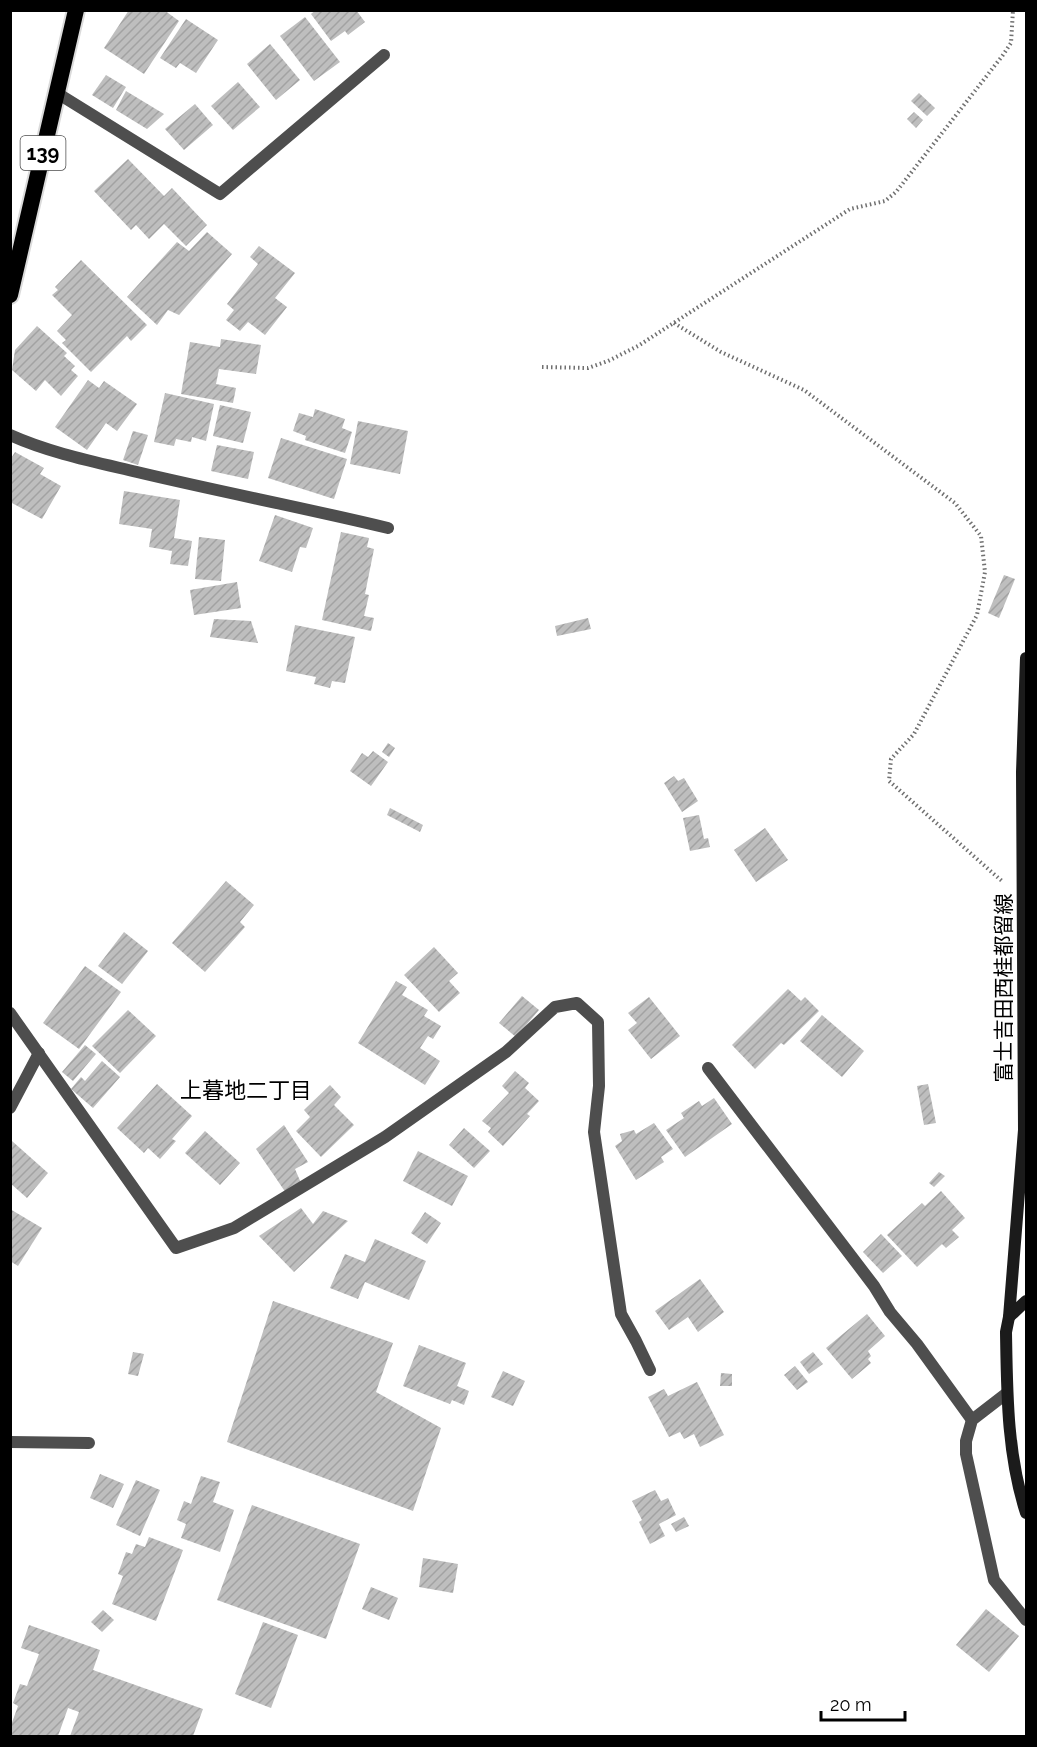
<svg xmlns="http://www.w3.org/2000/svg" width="1037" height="1747" viewBox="0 0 1037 1747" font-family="Raleway,'Noto Sans JP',sans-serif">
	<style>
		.building { fill: url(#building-hatch) }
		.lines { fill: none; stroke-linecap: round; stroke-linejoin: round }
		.trunk-casing { stroke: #dbdbdb; stroke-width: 20 }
		.path { stroke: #707070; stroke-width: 4; stroke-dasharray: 1.5 3; stroke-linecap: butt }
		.service { stroke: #4e4e4e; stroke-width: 12 }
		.minor { stroke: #4e4e4e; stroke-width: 12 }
		.secondary { stroke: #1b1b1b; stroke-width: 12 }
		.trunk { stroke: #000; stroke-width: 16 }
		.labels { text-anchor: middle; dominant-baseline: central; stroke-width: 4.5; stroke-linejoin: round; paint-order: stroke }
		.shield { fill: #fff; stroke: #4c4c4c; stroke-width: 1.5 }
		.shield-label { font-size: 20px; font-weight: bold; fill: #000 }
		.street-label { font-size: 21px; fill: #000; stroke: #fff }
		.neighbourhood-label { font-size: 22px; fill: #000; stroke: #fff }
	</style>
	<defs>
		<pattern id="building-hatch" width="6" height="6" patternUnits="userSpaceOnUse" patternTransform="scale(1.5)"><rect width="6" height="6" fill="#bebebe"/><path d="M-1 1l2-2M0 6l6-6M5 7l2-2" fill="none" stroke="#a2a2a2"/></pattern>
	</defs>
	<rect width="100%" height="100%" fill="#fff"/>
	<g class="building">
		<polygon points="129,10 164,10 179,21 144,74 104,48"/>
		<polygon points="316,10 356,10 365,22 348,35 345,31 331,41 311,14"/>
		<polygon points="305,17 340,62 314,81 280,36"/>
		<polygon points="186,19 218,40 196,73 180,63 176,68 160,58"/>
		<polygon points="270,44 300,80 276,100 247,64"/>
		<polygon points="106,75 126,87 113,108 92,95"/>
		<polygon points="238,82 260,107 233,130 211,106"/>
		<polygon points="126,91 164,114 147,129 116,110"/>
		<polygon points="919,93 935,108 927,116 911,101"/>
		<polygon points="195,104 213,125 184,150 165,129"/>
		<polygon points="914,112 923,120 916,128 907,119"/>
		<polygon points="128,159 164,196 172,188 207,225 186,246 164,224 149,239 136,225 131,230 94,191"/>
		<polygon points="207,232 232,254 179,315 168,310 157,325 127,297 177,242 189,251"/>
		<polygon points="259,246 295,273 275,298 287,307 265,335 248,322 240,331 226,320 234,310 227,304 258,264 250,257"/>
		<polygon points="81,260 147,325 131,341 127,336 91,372 62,343 66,340 57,331 72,315 52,295 58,290 55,287"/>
		<polygon points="37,326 67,353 64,356 75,366 71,370 78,376 61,396 45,380 36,391 12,370 15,350"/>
		<polygon points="221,339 261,345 256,374 219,369 216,384 236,388 233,403 181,394 190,342 220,347"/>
		<polygon points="88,380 99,388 104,381 137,404 117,431 106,423 87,450 55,427"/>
		<polygon points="165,393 214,404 206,441 192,437 191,442 176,439 174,446 154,442"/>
		<polygon points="220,405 251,412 243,443 213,436"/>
		<polygon points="315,409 345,419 342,428 352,432 345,453 305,440 306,436 293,431 299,413 313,417"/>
		<polygon points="358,421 408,431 400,474 350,464"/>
		<polygon points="133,431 148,435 138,465 123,460"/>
		<polygon points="281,438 347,459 334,499 268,478"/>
		<polygon points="217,445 254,452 248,479 211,471"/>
		<polygon points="15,452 44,468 40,474 61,486 42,519 10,502 10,460"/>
		<polygon points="124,491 180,500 174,538 192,541 188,566 170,564 172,551 149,547 152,529 119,524"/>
		<polygon points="275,515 313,528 306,548 300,547 292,572 259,561"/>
		<polygon points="341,532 369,538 367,547 374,549 365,594 369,595 364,616 374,618 371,631 322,620"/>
		<polygon points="199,537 225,540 221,581 195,579"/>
		<polygon points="1004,575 1015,579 999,618 988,613"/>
		<polygon points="237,582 241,608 194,615 190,590"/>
		<polygon points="588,618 591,629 557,636 555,626"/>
		<polygon points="214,619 251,621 258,643 210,637"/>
		<polygon points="295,625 355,637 345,683 332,681 330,688 314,684 316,677 286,671"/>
		<polygon points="388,743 395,748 389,757 382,752"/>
		<polygon points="373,751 388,762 371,786 350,771 362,753 368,757"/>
		<polygon points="674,776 678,781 684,778 698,801 682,812 664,783"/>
		<polygon points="390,808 423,825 420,832 387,815"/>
		<polygon points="699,815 704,839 708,838 710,847 690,851 683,818"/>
		<polygon points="765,828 788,860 756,882 734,850"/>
		<polygon points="226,881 254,905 240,922 245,927 205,972 172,943"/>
		<polygon points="124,932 148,951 122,984 98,966"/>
		<polygon points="434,947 458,973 449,981 460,993 439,1012 404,975"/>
		<polygon points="85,966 121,992 79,1049 43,1023"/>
		<polygon points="396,981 407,987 402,995 428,1010 424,1016 441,1026 433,1039 428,1036 420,1048 440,1061 425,1085 358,1043"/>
		<polygon points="788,989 801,1001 805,997 819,1011 784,1045 781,1043 755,1069 732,1045"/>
		<polygon points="522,996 539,1010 516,1037 499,1023"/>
		<polygon points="649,997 680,1036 651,1059 628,1030 637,1023 628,1013"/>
		<polygon points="128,1010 156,1036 120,1073 92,1046"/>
		<polygon points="822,1015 864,1051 842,1077 800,1041"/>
		<polygon points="85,1045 96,1054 73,1081 62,1072"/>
		<polygon points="102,1061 120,1077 93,1108 71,1089 81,1077 85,1081"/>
		<polygon points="515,1071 529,1083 525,1088 539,1101 527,1114 530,1116 503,1146 488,1132 491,1128 482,1121 509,1093 502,1086"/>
		<polygon points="157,1084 192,1116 172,1139 176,1141 160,1159 148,1148 144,1153 117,1128"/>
		<polygon points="928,1084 936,1123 924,1125 917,1086"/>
		<polygon points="330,1085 341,1097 334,1105 354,1125 321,1157 296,1131 310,1117 304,1110"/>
		<polygon points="714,1098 732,1124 685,1157 666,1130 684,1118 681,1113 699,1101 702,1106"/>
		<polygon points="654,1123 673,1149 661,1157 664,1162 636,1180 615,1146 622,1141 620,1134 634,1130 636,1134"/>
		<polygon points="284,1125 308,1162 295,1169 301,1183 286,1193 256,1149"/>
		<polygon points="464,1128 490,1151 474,1168 449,1145"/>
		<polygon points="205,1131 240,1163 220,1185 185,1153"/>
		<polygon points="12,1141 48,1173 27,1198 10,1183 10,1143"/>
		<polygon points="418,1151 468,1176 452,1206 403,1181"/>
		<polygon points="939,1172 945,1176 934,1187 929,1183"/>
		<polygon points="941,1191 965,1218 952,1230 959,1237 946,1248 942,1244 917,1267 887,1235 922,1203 925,1206"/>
		<polygon points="301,1208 313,1224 323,1211 348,1221 294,1272 259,1236"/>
		<polygon points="10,1209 42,1228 18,1266 10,1261"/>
		<polygon points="425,1212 441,1223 427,1244 411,1233"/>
		<polygon points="881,1234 902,1256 883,1273 863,1252"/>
		<polygon points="375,1239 426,1261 409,1300 365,1282 358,1299 330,1288 345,1254 365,1262"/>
		<polygon points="700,1279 724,1312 698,1332 688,1317 669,1330 655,1311"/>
		<polygon points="273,1301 393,1343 376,1392 441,1428 413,1511 227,1442"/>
		<polygon points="867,1314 885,1336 868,1351 871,1356 868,1359 871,1363 852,1379 826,1348"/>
		<polygon points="419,1345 466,1363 457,1386 469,1391 464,1405 452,1400 450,1404 403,1386"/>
		<polygon points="133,1352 144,1354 138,1376 128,1374"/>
		<polygon points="813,1352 823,1364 809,1374 800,1362"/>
		<polygon points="795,1366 808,1382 797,1390 784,1375"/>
		<polygon points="503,1371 525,1381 513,1406 491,1397"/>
		<polygon points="721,1373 732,1374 732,1386 720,1386"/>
		<polygon points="697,1382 724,1435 700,1447 694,1434 684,1439 680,1432 669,1437 648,1397 664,1389 668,1396"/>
		<polygon points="100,1474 124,1484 113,1508 90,1498"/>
		<polygon points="201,1476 220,1482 213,1502 234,1510 220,1552 181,1538 186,1524 177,1520 184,1501 191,1504"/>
		<polygon points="136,1480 160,1490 140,1536 116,1525"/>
		<polygon points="655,1490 661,1501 668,1498 676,1515 659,1524 665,1536 650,1544 639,1522 642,1520 632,1501"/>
		<polygon points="252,1505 360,1544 326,1639 217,1600"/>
		<polygon points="684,1517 689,1526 676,1532 671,1524"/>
		<polygon points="149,1537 183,1550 156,1621 112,1604 123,1576 118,1574 126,1552 132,1554 136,1544 145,1547"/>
		<polygon points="423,1558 458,1564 453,1593 419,1587"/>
		<polygon points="371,1587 398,1598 389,1620 362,1609"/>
		<polygon points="986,1609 1019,1636 989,1672 956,1645"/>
		<polygon points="103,1610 114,1620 102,1632 91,1622"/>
		<polygon points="263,1622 298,1635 271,1708 235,1694"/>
		<polygon points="29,1625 100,1650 93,1670 203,1709 193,1736 70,1736 79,1712 68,1708 58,1736 10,1736 10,1728 18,1706 13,1703 20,1684 27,1686 39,1654 21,1648"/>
	</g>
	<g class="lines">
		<defs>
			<polyline id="trunk" points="10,295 76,10"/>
		</defs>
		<use href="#trunk" class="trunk-casing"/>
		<g class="path">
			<polyline points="674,323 721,352 804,390 955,503 981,536 985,572 977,615 914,734 891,759 889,781 1003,882"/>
			<polyline points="542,367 588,368 608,361 638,346 850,209 885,201 896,192 1003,55 1011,43 1013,10"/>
		</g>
		<polyline class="service" points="10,1108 39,1053"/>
		<g class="minor">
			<polyline points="57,93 220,194 384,55"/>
			<path d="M10,435C50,453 95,462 137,472C221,492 305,508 388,528"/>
			<polyline points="10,1013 176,1248 234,1228 385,1137 506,1052 555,1007 577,1003 598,1022 599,1086 594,1132 621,1314 636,1341 650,1370"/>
			<polyline points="708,1068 874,1286 890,1312 917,1344 972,1420"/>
			<polyline points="1007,1393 972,1420 966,1441 966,1454 994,1580 1026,1620"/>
			<polyline points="10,1442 89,1443"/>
		</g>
		<g class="secondary">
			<path d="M1026,658L1022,772L1024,1130L1009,1317L1006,1332C1007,1393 1007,1454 1026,1513"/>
			<polyline points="1009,1317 1026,1301"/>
		</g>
		<use href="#trunk" class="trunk"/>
	</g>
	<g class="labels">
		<rect class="shield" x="20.5" y="136" width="45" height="34" rx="4.5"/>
		<g class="shield-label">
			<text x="43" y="153">139</text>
		</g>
		<g class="street-label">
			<text transform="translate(1003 988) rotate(-90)">富士吉田西桂都留線</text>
		</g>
		<g class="neighbourhood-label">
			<text x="246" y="1090">上暮地二丁目</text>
		</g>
	</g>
	<rect width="1037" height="1747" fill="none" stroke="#000000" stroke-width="24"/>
	<path d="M821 1711v9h84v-9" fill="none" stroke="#000000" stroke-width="3"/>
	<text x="830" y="1711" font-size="18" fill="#000000" stroke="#ffffff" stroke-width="4.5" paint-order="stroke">20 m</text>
</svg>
